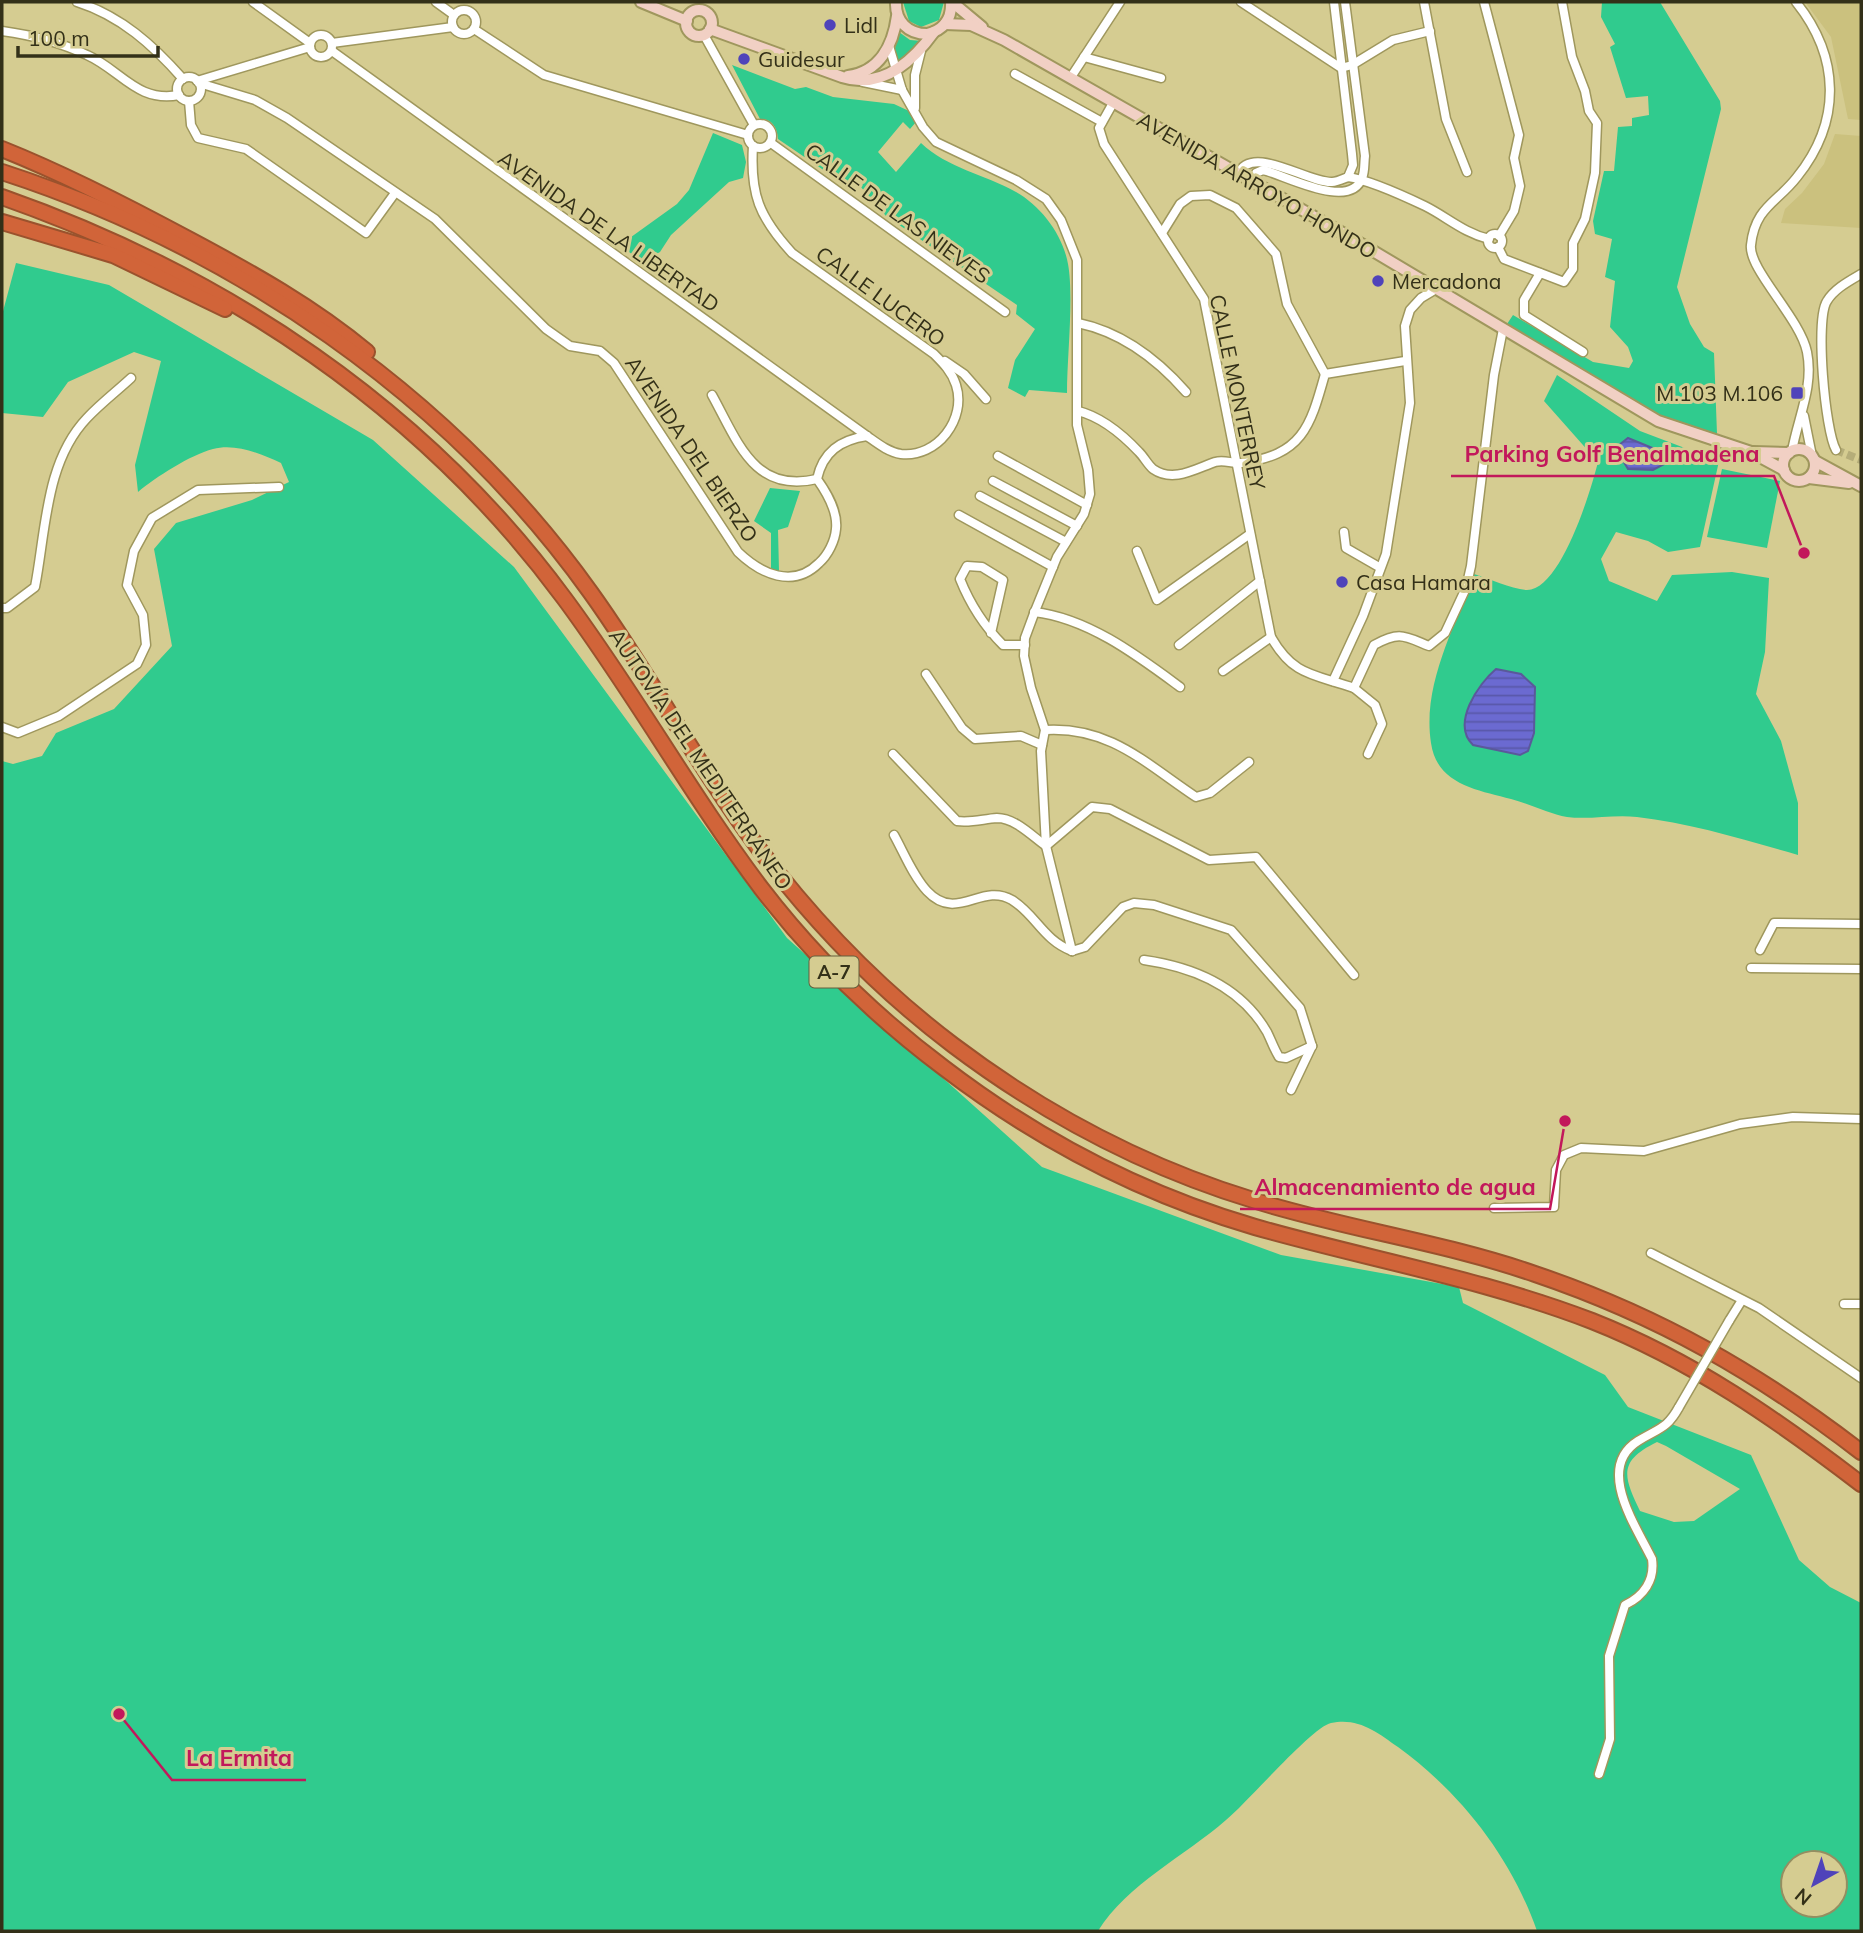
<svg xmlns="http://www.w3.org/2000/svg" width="1863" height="1933" viewBox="0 0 1863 1933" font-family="Mulish,sans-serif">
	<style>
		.built { fill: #cbc17e }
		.green { fill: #30cb8e; fill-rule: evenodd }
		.water { fill: url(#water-rules); stroke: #5a599a; stroke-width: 2 }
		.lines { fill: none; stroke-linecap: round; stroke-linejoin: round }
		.street-tunnel { stroke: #b5ad79; stroke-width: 8; stroke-dasharray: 8 4; stroke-linecap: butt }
		.street-casing { stroke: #9f975d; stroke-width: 11 }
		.secondary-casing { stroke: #9f975d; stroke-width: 14 }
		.highway-casing { stroke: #9a522d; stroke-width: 18 }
		.street { stroke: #fff; stroke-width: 8 }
		.secondary { stroke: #f1d0c4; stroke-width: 10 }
		.highway { stroke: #d16439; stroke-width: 14 }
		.street-bridge-casing { stroke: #9f975d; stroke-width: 11; stroke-linecap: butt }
		.street-bridge { stroke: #fff; stroke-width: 8 }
		.poi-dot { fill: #4f43ba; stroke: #d5cc91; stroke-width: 2.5 }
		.labels { text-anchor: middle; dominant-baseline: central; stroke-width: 6; stroke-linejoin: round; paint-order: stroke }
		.shield { fill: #d5cc91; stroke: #645f3c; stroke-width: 2 }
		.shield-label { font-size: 19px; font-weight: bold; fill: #333018 }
		.poi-label { font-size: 21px; fill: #333018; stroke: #d5cc91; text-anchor: start }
		.street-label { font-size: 21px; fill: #333018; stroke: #d5cc91 }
		.leader { fill: none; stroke: #c2185b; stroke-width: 2.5 }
		.callout-dot { fill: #c2185b; stroke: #d5cc91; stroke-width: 2.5 }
		.callout-label { font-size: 23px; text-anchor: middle; font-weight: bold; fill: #c2185b; stroke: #d5cc91; stroke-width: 6; stroke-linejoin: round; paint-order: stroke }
	</style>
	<defs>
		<pattern id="water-rules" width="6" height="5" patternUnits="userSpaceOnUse" patternTransform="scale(1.75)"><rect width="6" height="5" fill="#6b6ad1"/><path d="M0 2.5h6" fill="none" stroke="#5958a9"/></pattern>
	</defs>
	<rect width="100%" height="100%" fill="#d5cc91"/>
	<g class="built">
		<polygon points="1805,2 1861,2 1861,120 1848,119 1831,37"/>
		<polygon points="1835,134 1861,136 1861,228 1781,223 1785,209 1802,193 1824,164"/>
	</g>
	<g class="green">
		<polygon points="903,2 944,2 939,20 921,27 909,21"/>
		<polygon points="1602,2 1660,2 1720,101 1721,109 1677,287 1690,324 1704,347 1714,353 1717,434 1659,415 1507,324 1513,315 1593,362 1629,368 1633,361 1628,347 1610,327 1615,281 1605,277 1612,239 1595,234 1593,221 1604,171 1614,171 1618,127 1632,126 1632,118 1649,115 1648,96 1626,98 1610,47 1615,44 1601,17"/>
		<polygon points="899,32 910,40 923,41 898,64 894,52"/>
		<path d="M732,65L795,89L806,87L833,97L894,104L909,111L916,122L910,129L903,122L878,152L896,172L921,143C947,168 984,174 1016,192C1041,206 1063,235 1068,264C1074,297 1067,357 1067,393L1029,390L1025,397L1008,388L1015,360L1035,329L1016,314L1017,305L886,216L860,186H847L778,139C777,128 773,119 760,119Z"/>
		<polygon points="713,133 742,145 746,162 743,178 729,182 671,235 660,252 642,262 620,245 677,204 689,190"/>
		<path d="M16,263L109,285L373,440L514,567L787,938L1042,1167L1281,1255L1459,1287L1463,1303L1605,1375L1628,1407L1751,1455L1799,1560L1830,1587L1861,1603V1931H1537C1511,1857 1461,1793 1398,1747C1377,1732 1358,1717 1331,1723C1312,1727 1248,1802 1226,1820C1185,1856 1127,1884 1098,1931H2V761L13,764L42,756L56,733L114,709L172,646L154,549L176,523L252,500L289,482L281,463C261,454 236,443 213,449C190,455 156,477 138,492L135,465L161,361L134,352L68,382L43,417L2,413V315ZM1657,1442L1666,1446L1740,1489L1694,1521L1674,1522L1640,1511C1623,1476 1618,1461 1657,1442ZM1793,1863H1835V1905H1793Z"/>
		<path d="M1557,375L1640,431L1719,461L1700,547L1668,552L1648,541L1616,532L1601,559L1609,581L1657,601L1672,575L1732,572L1769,578L1765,652L1756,694L1781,741L1798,803V855C1745,840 1691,823 1637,817C1614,814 1590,820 1567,817C1549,814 1530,804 1511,799C1478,790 1437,785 1431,743C1422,684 1455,628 1474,574C1490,579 1511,589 1527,590C1561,590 1591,490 1598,462L1544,401Z"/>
		<polygon points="1722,469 1780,481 1767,548 1707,537"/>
		<polygon points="770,488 800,491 788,527 778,530 779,571 771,570 771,533 754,521"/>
	</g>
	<g class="water">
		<polygon points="1628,438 1667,454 1668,462 1653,470 1628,469 1618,452 1619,445"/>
		<path d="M1496,669L1521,674L1535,687L1534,733L1528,751L1520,755L1473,745C1451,724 1478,684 1496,669Z"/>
	</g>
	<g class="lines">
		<polyline class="street-tunnel" points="1836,450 1861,460"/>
		<defs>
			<g id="street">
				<path d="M77,2C121,16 153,45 183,79"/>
				<polyline points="253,2 310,43"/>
				<polyline points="436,2 454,15"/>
				<polyline points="1241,2 1341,68 1352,65 1393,40 1430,31"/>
				<polyline points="1424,2 1446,119 1467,172"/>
				<polyline points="1484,2 1519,135 1514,158 1520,186 1514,211 1499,236"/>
				<circle cx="464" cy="22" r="12"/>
				<polyline points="474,29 544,75 748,135"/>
				<path d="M2,31C31,35 60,42 87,55C121,70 137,103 179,95"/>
				<circle cx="321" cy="46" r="11"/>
				<polyline points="704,35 754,125"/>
				<polyline points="332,43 453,27"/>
				<polyline points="889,46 902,90 923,127 936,142 1016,180 1046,199 1061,220 1077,260 1077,425 1088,470 1090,494 1084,514 1057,557 1035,611 1025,638 1024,656 1031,688 1045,730 1041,751 1046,846 1072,951"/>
				<path d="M332,51L867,436C877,443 888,452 901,454C937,458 967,419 956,385C952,372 943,363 934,354L792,253C759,217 750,194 753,146"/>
				<polyline points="1084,57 1161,78"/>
				<polyline points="1015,74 1102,122"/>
				<polyline points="1071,77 1120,2"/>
				<circle cx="189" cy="89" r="12"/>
				<polyline points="197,81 310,47"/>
				<polyline points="863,82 902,90"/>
				<path d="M199,83L255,100L287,118L435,219L546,329L570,346L600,351L614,363L738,552C761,574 793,589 819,563C828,555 835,541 836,529C838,511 827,493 817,479C823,452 840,440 867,436"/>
				<polyline points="189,101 191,125 198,138 246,149 366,233 395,193"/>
				<path d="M1113,103L1099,128L1104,144L1204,299L1271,637C1294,677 1314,674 1354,688L1374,645C1400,631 1404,636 1429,646L1445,633L1466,588L1471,566L1494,375L1503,329"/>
				<polyline points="915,108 915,75 921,51"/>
				<circle cx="760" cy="136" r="12"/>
				<polyline points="771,143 1005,312"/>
				<path d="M1238,174C1252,143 1307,183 1332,182C1337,182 1343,179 1348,177L1353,165L1352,154L1334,2"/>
				<path d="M1348,177C1370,180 1404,196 1425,206C1447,217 1464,233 1489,239"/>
				<path d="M1252,182L1256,173L1263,170C1285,175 1350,211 1362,178C1365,172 1364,162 1365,156L1345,2"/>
				<polyline points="1162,233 1180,204 1191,196 1210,195 1236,208 1276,254 1287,304 1325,374"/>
				<circle cx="1495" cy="241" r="7"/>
				<polyline points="1498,247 1504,259 1564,282 1573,269 1573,243 1585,219 1595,173 1597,123 1589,111 1585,91 1572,57 1562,2"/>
				<polyline points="1540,273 1524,300 1524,315 1583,352"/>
				<path d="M1078,323C1121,332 1157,359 1186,392"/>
				<polyline points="945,361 964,374 986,399"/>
				<path d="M712,395C738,442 754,494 817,479"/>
				<path d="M1078,411C1102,417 1122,434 1139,452C1144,457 1148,465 1153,469C1173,483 1195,469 1215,462C1225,459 1231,464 1241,463C1302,455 1310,428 1325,374L1405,361"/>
				<polyline points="1804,416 1812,456"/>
				<path d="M1836,450C1825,431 1815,319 1827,301C1834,289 1849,281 1861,274"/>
				<path d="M1792,451C1798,417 1814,387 1807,352C1800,318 1748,269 1751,245C1755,207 1777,203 1797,177C1842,121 1840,57 1796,2"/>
				<polyline points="998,456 1087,505"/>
				<polyline points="993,481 1077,526"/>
				<polyline points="980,496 1066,542"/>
				<polyline points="959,515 1053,567"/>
				<polyline points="1344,532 1346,548 1379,567"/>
				<polyline points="1137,551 1157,600 1250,534"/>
				<path d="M2,608H7L35,587C46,531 45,462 87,418C100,404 117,391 131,378"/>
				<path d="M1034,612C1088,618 1138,656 1180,687"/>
				<path d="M991,633L1003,580L982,567L967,566L960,579C970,604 984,626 1003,645H1025"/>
				<polyline points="1179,645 1260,581"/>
				<polyline points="1223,671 1271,637"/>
				<polyline points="926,674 962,728 975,739 1021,736 1042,745"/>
				<polyline points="1333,681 1363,616 1386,554 1410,403 1405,326 1410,310 1421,298 1436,289"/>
				<polyline points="1354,688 1375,705 1382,724 1368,754"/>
				<polyline points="2,727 18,733 59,716 137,664 146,645 143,615 127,585 134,551 152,518 198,490 279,487"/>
				<path d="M1045,730C1109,726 1145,763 1196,797L1210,793L1249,762"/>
				<path d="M893,754L957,821C971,823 983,819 997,818C1015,818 1032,836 1046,846L1092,807L1110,809L1209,860L1256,857L1354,975"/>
				<path d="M894,835C904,853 913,876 927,891C957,923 981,882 1012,900C1036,915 1043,940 1072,951"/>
				<polyline points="1760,950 1774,923 1861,924"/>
				<polyline points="1072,951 1085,947 1123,907 1134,903 1154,905 1231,930 1300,1008 1312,1046"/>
				<path d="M1144,960C1193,967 1241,987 1267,1032C1271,1040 1274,1049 1279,1057L1286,1058L1312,1046"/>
				<polyline points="1751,968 1861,969"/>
				<polyline points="1291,1090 1312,1046"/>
				<polyline points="1494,1208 1554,1207 1556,1170 1564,1155 1581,1148 1644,1151 1740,1124 1793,1117 1861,1119"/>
				<polyline points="1651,1253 1759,1308 1861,1378"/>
				<polyline points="1844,1304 1861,1304"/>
				<polyline points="1729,1321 1742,1300"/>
				<path d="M1599,1774L1610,1739L1609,1656L1625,1605C1644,1596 1655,1580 1652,1559C1636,1526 1595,1468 1638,1441C1659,1428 1667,1429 1679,1407"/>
			</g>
			<g id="secondary">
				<polyline points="641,2 687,21"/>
				<path d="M896,2C895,21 908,34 927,34C944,30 952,19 951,2"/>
				<polyline points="952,2 982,27"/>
				<circle cx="699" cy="23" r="13"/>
				<polyline points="945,24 971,25 1004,40 1348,236 1658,421 1751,452 1784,470"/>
				<path d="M710,29L842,77C882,90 913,61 934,32"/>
				<path d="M848,76C879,72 893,46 897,16"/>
				<circle cx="1799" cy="465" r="16"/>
				<polyline points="1753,452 1789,453"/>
				<polyline points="1815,461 1861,486"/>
				<polyline points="1809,478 1849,483"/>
			</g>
			<g id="highway">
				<path d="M2,149C67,175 129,207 190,240C252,273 313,307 367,352"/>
				<path d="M2,172C233,247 449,394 591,593C650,675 697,765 757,846C813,921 879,989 953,1045C1043,1113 1145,1167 1253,1200C1345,1229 1443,1242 1535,1274C1659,1316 1758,1373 1861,1452"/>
				<path d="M2,197C224,275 423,407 564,598C634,692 691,795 761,888C813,956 876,1017 944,1068C1037,1139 1142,1194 1255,1227C1367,1259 1483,1279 1592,1321C1693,1361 1776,1419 1861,1484"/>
				<polyline points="2,222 113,255 225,309"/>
			</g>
		</defs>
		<use href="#street" class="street-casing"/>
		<use href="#secondary" class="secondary-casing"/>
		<use href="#highway" class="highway-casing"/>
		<use href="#street" class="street"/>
		<use href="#secondary" class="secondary"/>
		<use href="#highway" class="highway"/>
		<defs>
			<polyline id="street-bridge" points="1679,1407 1729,1321"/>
		</defs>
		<use href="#street-bridge" class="street-bridge-casing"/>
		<use href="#street-bridge" class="street-bridge"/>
	</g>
	<g class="poi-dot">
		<circle cx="830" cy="25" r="7"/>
		<circle cx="744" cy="59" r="7"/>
		<circle cx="1378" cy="281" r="7"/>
		<rect x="1790" y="386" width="14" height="14" rx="3.5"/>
		<circle cx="1342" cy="582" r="7"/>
	</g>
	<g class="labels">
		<rect class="shield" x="809.5" y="956.5" width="49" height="31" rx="5"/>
		<g class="shield-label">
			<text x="834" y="972">A-7</text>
		</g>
		<g class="poi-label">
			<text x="844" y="25">Lidl</text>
			<text x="758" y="59">Guidesur</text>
			<text x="1392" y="281">Mercadona</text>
			<text x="1783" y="393" text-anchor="end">M.103 M.106</text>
			<text x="1356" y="582">Casa Hamara</text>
		</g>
		<g class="street-label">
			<text transform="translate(1257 185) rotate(30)">AVENIDA ARROYO HONDO</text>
			<text transform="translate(898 213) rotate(36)">CALLE DE LAS NIEVES</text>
			<text transform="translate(609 231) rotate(35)">AVENIDA DE LA LIBERTAD</text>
			<text transform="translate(881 296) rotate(36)">CALLE LUCERO</text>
			<text transform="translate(1238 392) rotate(78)">CALLE MONTERREY</text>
			<text transform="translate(692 449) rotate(56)">AVENIDA DEL BIERZO</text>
			<text transform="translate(701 759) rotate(56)">AUTOVÍA DEL MEDITERRÁNEO</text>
		</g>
	</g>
	<path class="leader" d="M1804 553L1774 476H1451M1565 1121L1550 1209H1240M119 1714L172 1780H306"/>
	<g class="callout-dot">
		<circle cx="1804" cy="553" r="7"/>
		<circle cx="1565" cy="1121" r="7"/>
		<circle cx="119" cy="1714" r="7"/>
	</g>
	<g class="callout-label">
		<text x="1612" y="462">Parking Golf Benalmadena</text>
		<text x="1395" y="1195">Almacenamiento de agua</text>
		<text x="239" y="1766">La Ermita</text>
	</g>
	<rect width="1863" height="1933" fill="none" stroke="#333018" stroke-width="7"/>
	<g transform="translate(1814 1884) rotate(220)"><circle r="33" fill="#d5cc91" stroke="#948e61" stroke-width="2"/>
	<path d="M0-5L12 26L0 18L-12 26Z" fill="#4f43ba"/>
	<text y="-10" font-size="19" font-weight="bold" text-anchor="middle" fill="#333018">N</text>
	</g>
	<path d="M18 46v10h140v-10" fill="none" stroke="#333018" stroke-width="3.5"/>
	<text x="28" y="46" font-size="21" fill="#333018" stroke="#d5cc91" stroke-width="5" paint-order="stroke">100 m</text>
</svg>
